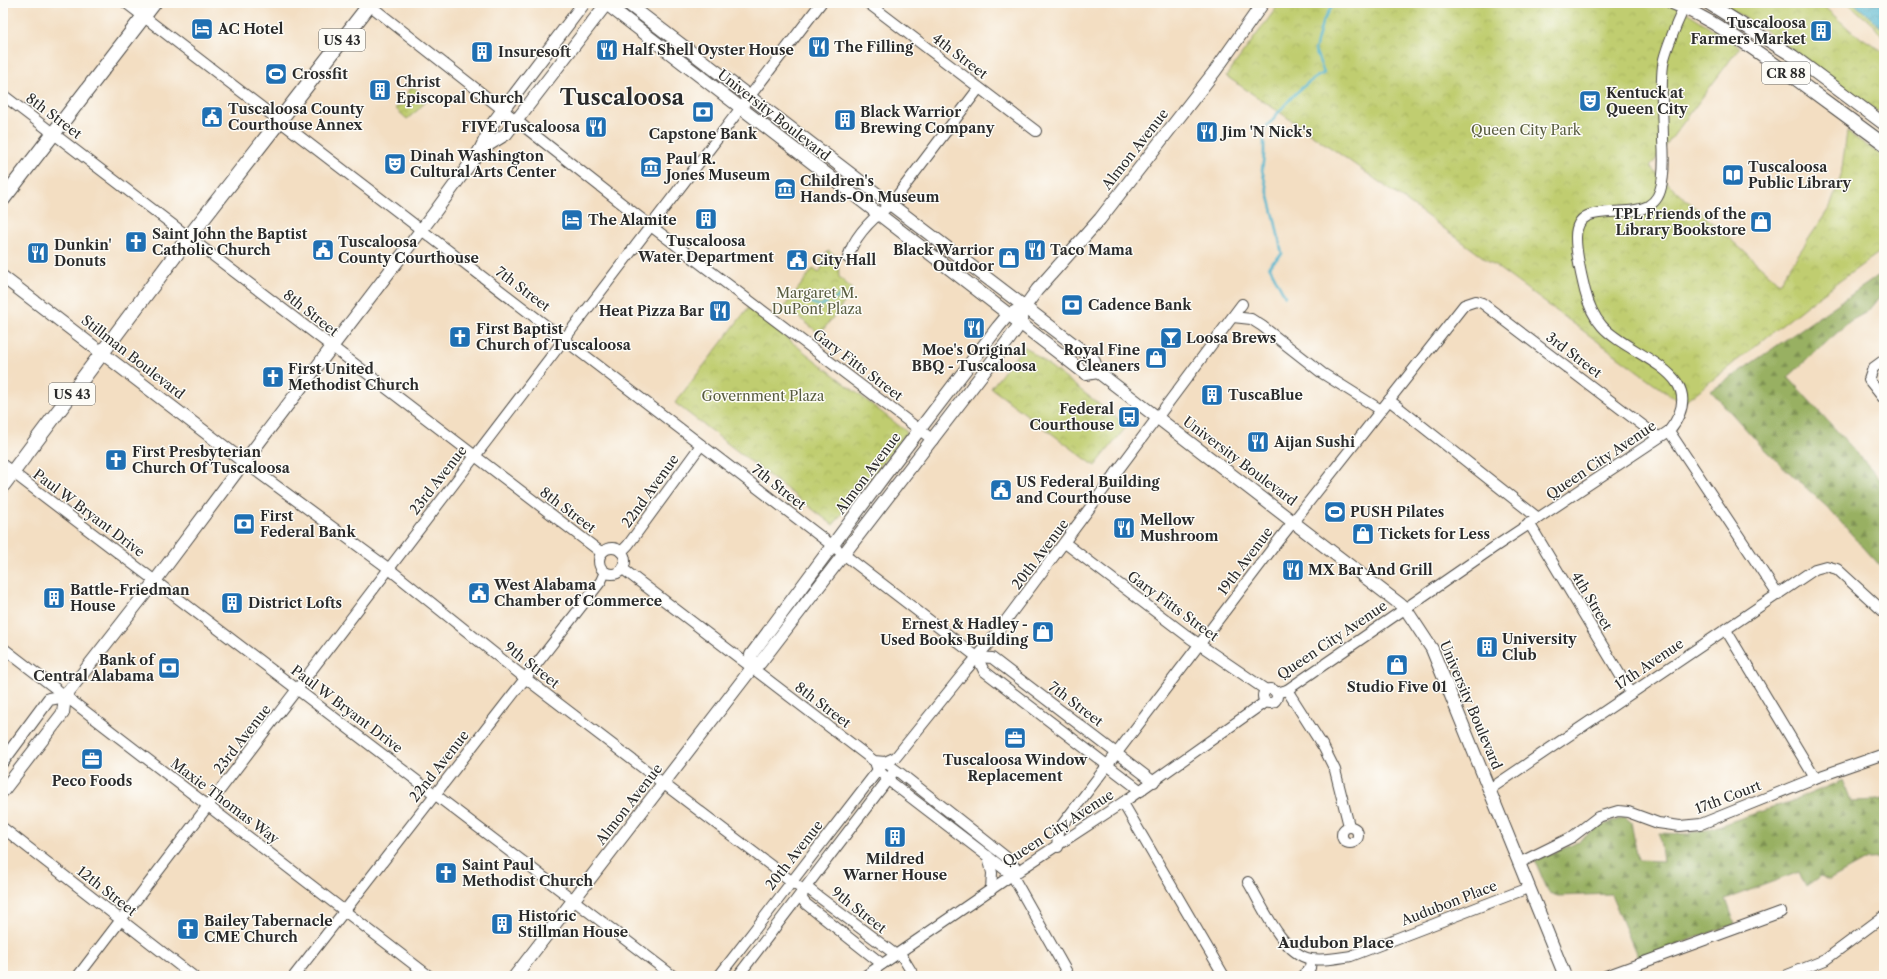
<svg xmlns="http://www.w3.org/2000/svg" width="1887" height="979" font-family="'Libre Caslon Text',serif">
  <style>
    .forest { fill: url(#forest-firs); stroke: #626e46 }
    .wetland { fill: url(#wetland-marsh); stroke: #767c4d }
    .park { fill: url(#park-crowns); stroke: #767c4d }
    .water { fill: url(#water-waves); stroke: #3d707c }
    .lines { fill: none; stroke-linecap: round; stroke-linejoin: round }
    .stream { stroke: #4fb4cd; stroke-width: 2.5 }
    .minor-casing { stroke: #494642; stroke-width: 12 }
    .major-casing { stroke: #494642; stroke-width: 14 }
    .highway-casing { stroke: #494642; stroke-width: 16 }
    .minor { stroke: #fff; stroke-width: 10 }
    .major { stroke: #fff; stroke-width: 12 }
    .highway { stroke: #fff; stroke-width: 14 }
    .labels { text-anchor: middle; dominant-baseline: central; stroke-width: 3; stroke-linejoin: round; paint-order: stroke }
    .shield { fill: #fdfcf7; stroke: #6a6a68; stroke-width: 1 }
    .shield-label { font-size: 13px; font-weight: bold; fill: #2b2b2b }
    .poi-label { font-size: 14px; font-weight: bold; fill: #2b2b2b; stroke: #fdfcf7; text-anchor: start }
    .street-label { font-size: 14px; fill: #2b2b2b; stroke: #fdfcf7 }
    .park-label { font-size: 14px; fill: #585c3f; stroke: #fdfcf7 }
    .neighbourhood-label { font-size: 15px; font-weight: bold; fill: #2b2b2b; stroke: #fdfcf7 }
    .town-label { font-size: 22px; font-weight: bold; fill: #2b2b2b; stroke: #fdfcf7 }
  </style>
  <defs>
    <pattern id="forest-firs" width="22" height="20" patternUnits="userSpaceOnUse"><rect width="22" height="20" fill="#98b062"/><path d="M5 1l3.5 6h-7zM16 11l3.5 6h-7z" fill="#7c8f51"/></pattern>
    <pattern id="wetland-marsh" width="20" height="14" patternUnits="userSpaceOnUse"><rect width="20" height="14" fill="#c0cd6f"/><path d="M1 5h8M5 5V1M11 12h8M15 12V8" fill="none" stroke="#a5b060"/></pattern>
    <pattern id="park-crowns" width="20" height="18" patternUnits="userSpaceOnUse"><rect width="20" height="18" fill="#c0cd6f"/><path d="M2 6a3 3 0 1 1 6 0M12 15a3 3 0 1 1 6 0" fill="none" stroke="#a5b060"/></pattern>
    <pattern id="water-waves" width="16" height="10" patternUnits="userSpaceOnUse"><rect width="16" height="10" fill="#4fb4cd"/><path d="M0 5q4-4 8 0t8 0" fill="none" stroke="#4293a7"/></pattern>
  </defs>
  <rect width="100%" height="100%" fill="#fdfcf7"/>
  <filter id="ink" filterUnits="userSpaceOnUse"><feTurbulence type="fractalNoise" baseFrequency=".025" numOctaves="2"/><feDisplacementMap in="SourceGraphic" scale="8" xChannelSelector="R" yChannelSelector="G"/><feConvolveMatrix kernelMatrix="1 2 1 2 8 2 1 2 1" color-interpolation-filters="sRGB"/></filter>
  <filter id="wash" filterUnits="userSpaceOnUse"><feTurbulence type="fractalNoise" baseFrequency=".012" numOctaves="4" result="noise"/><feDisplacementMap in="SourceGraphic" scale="16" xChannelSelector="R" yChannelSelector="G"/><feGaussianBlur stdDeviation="0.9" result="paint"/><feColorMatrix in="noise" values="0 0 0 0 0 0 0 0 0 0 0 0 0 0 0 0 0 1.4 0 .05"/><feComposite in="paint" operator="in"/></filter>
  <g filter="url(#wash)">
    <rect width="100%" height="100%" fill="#f3dec2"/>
    <g class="forest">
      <polygon points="1884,272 1884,291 1867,312 1850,321 1788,377 1884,483 1884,570 1827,507 1765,450 1711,391"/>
      <polygon points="1843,780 1851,801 1881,800 1884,798 1884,858 1867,859 1829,880 1820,877 1806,887 1799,872 1726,899 1735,924 1638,958 1611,894 1558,896 1549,893 1535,861 1574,844 1601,826 1625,817 1631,822 1638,860 1663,861 1659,833 1689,834 1709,829 1795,800"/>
    </g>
    <polygon class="wetland" points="1848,3 1884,3 1884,39 1874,26"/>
    <g class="park">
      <path d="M1280 3H1668L1679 7 1740 47 1650 167 1779 283 1830 207 1841 175 1847 132 1884 157V249L1815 299 1682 404C1532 293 1382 180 1226 76Z"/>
      <polygon points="1720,3 1820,3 1850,30 1884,52 1884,116 1768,32"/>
      <polygon points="412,86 427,99 419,109 407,119 395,108 401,105"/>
      <polygon points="828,251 838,257 839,277 851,288 850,295 820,334 785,306 813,269 819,273 824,264 820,261"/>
      <polygon points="748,308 907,432 833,525 675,403"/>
      <polygon points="1024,346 1127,426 1095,466 991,388"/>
    </g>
    <polygon class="water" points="1854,3 1884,3 1884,30"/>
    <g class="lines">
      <g class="stream">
        <polyline points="807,295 812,303 820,306 827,303"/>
        <path d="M1285 296 1269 266 1282 254 1274 216 1262 170 1264 155V130C1282 108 1299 85 1324 73L1315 50 1322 23 1334 3"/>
        <polyline points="832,301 837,298 839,295"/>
      </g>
    </g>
  </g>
  <g filter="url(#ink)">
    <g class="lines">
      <g class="minor-casing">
        <g id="minor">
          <polyline points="126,3 911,606 977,657 984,671 1141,791"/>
          <polyline points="367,3 639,217 933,440"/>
          <polyline points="868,3 1036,131"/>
          <polyline points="3,95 602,553"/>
          <path d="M848 258C853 237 874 217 891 204L979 88"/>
          <polyline points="1233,317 1251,319 1262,326 1322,373 1381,410"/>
          <polyline points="1884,360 1873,368 1869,380 1884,399"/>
          <polyline points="1389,400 1538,518"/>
          <polyline points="1669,431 1778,595"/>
          <polyline points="244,462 388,568 525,678 803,890 810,890 815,894 896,955"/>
          <polyline points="3,465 673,976"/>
          <polyline points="1529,523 1631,693"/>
          <polyline points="1065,543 1190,638 1266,690"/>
          <circle cx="612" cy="561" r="13"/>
          <polyline points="621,552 628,545 701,445"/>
          <polyline points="623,569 874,761 885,762 900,773 1006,857 1019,872"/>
          <polyline points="1726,630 1815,778"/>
          <polyline points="3,648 429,976"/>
          <polyline points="977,657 992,658 1154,782"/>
          <circle cx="1270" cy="696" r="7"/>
          <polyline points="1287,690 1324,748 1335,770 1349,826"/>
          <path d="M1276 693 1287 690 1493 548 1669 431C1715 373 1630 358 1602 326 1594 317 1588 303 1585 291 1581 274 1576 255 1576 238 1575 190 1647 232 1660 191 1665 176 1664 156 1663 140 1663 115 1660 89 1663 65 1664 53 1680 14 1687 3"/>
          <polyline points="876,765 878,770 892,783 1012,875 1069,976"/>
          <polyline points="1490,789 1815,569 1826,566 1837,569 1884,612"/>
          <polyline points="1123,803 1224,976"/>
          <circle cx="1350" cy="835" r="8"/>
          <polyline points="3,828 193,976"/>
          <polyline points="1058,847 1057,835 1062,825 1278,541 1464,305 1476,301 1482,303 1658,437"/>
          <polyline points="988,856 992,873 991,890"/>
          <polyline points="1519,863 1572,837 1598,817 1618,811 1628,812 1658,823 1680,826 1701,824 1815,778 1884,754"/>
          <path d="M1248 882C1262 905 1282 954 1311 959 1325 961 1338 958 1351 956L1528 888"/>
          <polyline points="803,890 802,899 806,904 882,964"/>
          <polyline points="900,953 914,976"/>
          <polyline points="78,976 821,3"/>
          <polyline points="294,976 601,581 605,572"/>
          <polyline points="719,976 878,770 885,762 896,757 966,670 989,643 1242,304"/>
          <polyline points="738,976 892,774"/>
          <polyline points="865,976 1012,875 1128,799 1265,702"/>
          <polyline points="1302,976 1310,968 1311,959"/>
          <polyline points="1606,976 1781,912"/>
          <polyline points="1785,976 1825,960 1884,916"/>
        </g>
      </g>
      <g class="major-casing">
        <g id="major">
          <polyline points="605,3 1086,374 1098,372"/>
          <polyline points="627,3 1093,359 1098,372 1405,608 1432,649 1565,976"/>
          <path d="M1672 3C1711 18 1752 48 1786 72 1819 96 1851 120 1884 144"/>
          <polyline points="1708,3 1793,56 1884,124"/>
          <polyline points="480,150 506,134 607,3"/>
          <polyline points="3,277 244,462"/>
          <polyline points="752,668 751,655 884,476 998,327 1008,315 1016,311"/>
          <polyline points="3,761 49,699 65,696"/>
          <polyline points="3,791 63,713 65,696 155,581 244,462 432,216 480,150 493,123 584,3"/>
          <polyline points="515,976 752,668 760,663 1010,338 1020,324 1024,308 1037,290 1100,219 1215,71 1263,3"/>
        </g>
      </g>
      <g class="highway-casing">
        <g id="highway">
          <polyline points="3,199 154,3"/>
          <polyline points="3,485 189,237 371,3"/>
        </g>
      </g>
      <use href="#minor" class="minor"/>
      <use href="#major" class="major"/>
      <use href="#highway" class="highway"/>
    </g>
  </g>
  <defs>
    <g id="hotel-square" transform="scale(1.15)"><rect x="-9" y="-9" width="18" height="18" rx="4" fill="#1f6fb2" stroke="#fdfcf7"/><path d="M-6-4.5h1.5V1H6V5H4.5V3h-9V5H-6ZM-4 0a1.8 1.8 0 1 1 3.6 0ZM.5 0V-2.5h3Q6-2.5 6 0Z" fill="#fff"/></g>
    <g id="building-square" transform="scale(1.15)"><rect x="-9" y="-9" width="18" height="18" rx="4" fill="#1f6fb2" stroke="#fdfcf7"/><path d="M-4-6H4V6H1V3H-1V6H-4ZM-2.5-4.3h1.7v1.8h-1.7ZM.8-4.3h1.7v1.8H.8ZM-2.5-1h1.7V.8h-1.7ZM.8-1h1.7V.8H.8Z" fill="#fff"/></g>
    <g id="restaurant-square" transform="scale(1.15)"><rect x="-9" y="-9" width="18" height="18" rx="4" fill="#1f6fb2" stroke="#fdfcf7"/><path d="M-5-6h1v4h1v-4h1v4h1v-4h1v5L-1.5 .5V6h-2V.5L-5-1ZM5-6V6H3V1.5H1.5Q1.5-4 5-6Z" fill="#fff"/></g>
    <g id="stadium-square" transform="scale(1.15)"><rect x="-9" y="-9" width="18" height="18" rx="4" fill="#1f6fb2" stroke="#fdfcf7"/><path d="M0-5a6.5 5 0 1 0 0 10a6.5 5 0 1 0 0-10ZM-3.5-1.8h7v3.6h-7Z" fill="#fff"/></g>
    <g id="theatre-square" transform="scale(1.15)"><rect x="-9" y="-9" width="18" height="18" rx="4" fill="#1f6fb2" stroke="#fdfcf7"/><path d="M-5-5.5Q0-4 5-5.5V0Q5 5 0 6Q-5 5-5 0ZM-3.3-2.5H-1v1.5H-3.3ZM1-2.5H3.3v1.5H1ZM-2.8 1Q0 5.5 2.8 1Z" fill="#fff"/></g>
    <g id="bank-square" transform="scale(1.15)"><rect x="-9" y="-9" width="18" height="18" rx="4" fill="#1f6fb2" stroke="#fdfcf7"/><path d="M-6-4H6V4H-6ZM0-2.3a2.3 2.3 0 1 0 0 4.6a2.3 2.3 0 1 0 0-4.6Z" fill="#fff"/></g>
    <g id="civic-square" transform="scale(1.15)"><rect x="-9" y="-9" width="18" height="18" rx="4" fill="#1f6fb2" stroke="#fdfcf7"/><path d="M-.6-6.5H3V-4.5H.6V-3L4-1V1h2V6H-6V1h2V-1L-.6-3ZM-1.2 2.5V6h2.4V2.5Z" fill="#fff"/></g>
    <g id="museum-square" transform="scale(1.15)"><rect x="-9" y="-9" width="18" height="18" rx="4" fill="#1f6fb2" stroke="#fdfcf7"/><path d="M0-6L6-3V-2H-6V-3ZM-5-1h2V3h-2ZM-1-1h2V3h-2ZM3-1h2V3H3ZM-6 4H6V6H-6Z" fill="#fff"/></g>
    <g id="library-square" transform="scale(1.15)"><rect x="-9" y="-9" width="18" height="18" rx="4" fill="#1f6fb2" stroke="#fdfcf7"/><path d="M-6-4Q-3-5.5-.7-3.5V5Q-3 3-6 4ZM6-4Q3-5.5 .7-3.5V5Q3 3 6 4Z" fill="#fff"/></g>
    <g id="shop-square" transform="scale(1.15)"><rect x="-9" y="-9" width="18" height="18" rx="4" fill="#1f6fb2" stroke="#fdfcf7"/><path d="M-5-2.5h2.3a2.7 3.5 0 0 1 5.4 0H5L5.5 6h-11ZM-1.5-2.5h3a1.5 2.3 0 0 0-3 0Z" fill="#fff"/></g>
    <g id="church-square" transform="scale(1.15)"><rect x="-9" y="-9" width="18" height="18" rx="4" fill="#1f6fb2" stroke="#fdfcf7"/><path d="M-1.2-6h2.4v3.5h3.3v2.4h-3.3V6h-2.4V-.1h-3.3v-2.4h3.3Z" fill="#fff"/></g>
    <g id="bar-square" transform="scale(1.15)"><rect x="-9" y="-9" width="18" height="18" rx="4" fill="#1f6fb2" stroke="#fdfcf7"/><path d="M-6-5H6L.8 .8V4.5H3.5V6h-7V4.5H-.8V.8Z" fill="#fff"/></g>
    <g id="bus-square" transform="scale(1.15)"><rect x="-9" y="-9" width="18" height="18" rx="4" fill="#1f6fb2" stroke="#fdfcf7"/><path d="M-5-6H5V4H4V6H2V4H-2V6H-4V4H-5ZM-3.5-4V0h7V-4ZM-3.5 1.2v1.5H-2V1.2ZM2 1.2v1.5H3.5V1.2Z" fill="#fff"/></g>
    <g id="office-square" transform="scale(1.15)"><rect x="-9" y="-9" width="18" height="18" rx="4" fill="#1f6fb2" stroke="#fdfcf7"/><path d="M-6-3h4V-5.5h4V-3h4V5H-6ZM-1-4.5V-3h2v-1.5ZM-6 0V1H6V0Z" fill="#fff"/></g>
  </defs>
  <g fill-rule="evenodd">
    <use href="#hotel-square" x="202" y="29"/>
    <use href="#building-square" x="1821" y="31"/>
    <use href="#restaurant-square" x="819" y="47"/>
    <use href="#restaurant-square" x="607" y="50"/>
    <use href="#building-square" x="482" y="52"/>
    <use href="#stadium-square" x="276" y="74"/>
    <use href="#building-square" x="380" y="90"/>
    <use href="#theatre-square" x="1590" y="101"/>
    <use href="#bank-square" x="703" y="112"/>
    <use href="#civic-square" x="212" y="117"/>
    <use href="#building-square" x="845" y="120"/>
    <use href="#restaurant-square" x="596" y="127"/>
    <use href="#restaurant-square" x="1207" y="132"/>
    <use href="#theatre-square" x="395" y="164"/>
    <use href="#museum-square" x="651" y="167"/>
    <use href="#library-square" x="1733" y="175"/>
    <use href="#museum-square" x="785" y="189"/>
    <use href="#building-square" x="706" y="219"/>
    <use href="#hotel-square" x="572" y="220"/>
    <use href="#shop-square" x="1761" y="222"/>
    <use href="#church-square" x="136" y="242"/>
    <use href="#civic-square" x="323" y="250"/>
    <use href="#restaurant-square" x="1035" y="250"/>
    <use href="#restaurant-square" x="38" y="253"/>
    <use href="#shop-square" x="1009" y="258"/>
    <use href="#civic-square" x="797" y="260"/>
    <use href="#bank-square" x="1072" y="305"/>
    <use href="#restaurant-square" x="720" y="311"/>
    <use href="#restaurant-square" x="974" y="328"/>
    <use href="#church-square" x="460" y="337"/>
    <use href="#bar-square" x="1171" y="338"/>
    <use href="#shop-square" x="1156" y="358"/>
    <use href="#church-square" x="273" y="377"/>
    <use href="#building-square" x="1212" y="395"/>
    <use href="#bus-square" x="1129" y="417"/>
    <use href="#restaurant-square" x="1258" y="442"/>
    <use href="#church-square" x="116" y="460"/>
    <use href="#civic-square" x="1001" y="490"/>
    <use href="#stadium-square" x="1335" y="512"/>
    <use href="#bank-square" x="244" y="524"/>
    <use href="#restaurant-square" x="1124" y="528"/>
    <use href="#shop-square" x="1363" y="534"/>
    <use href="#restaurant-square" x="1293" y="570"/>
    <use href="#civic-square" x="479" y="593"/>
    <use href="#building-square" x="54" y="598"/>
    <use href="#building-square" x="232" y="603"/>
    <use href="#shop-square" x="1043" y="632"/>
    <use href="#building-square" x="1487" y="647"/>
    <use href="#shop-square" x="1397" y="665"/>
    <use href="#bank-square" x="169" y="668"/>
    <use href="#office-square" x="1015" y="738"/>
    <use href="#office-square" x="92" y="759"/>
    <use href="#building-square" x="895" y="837"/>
    <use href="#church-square" x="446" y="873"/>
    <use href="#building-square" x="502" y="924"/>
    <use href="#church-square" x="188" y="929"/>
  </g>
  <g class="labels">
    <g class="shield">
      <rect x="319" y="29" width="46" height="22" rx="3"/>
      <rect x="1762" y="62" width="48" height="22" rx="3"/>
      <rect x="49" y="383" width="46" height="22" rx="3"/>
    </g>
    <g class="shield-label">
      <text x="342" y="40">US 43</text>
      <text x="1786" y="73">CR 88</text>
      <text x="72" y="394">US 43</text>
    </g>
    <g class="poi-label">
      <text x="1806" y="23" text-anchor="end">Tuscaloosa<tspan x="1806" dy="16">Farmers Market</tspan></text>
      <text x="218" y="29">AC Hotel</text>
      <text x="834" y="47">The Filling</text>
      <text x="622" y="50">Half Shell Oyster House</text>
      <text x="498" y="52">Insuresoft</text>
      <text x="292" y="74">Crossfit</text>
      <text x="396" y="82">Christ<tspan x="396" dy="16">Episcopal Church</tspan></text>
      <text x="1606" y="93">Kentuck at<tspan x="1606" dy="16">Queen City</tspan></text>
      <text x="228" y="109">Tuscaloosa County<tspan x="228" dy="16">Courthouse Annex</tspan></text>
      <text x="860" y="112">Black Warrior<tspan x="860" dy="16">Brewing Company</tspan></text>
      <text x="580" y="127" text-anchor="end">FIVE Tuscaloosa</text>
      <text x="1222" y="132">Jim 'N Nick's</text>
      <text x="703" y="134" text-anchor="middle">Capstone Bank</text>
      <text x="410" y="156">Dinah Washington<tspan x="410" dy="16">Cultural Arts Center</tspan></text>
      <text x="666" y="159">Paul R.<tspan x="666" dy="16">Jones Museum</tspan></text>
      <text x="1748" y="167">Tuscaloosa<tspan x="1748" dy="16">Public Library</tspan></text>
      <text x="800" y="181">Children's<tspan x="800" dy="16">Hands-On Museum</tspan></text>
      <text x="1746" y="214" text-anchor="end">TPL Friends of the<tspan x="1746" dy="16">Library Bookstore</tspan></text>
      <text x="588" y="220">The Alamite</text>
      <text x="152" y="234">Saint John the Baptist<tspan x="152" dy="16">Catholic Church</tspan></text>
      <text x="706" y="241" text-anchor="middle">Tuscaloosa<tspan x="706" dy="16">Water Department</tspan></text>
      <text x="338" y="242">Tuscaloosa<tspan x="338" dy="16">County Courthouse</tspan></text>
      <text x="54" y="245">Dunkin'<tspan x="54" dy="16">Donuts</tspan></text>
      <text x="994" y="250" text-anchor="end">Black Warrior<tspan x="994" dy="16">Outdoor</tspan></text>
      <text x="1050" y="250">Taco Mama</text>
      <text x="812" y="260">City Hall</text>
      <text x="1088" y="305">Cadence Bank</text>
      <text x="704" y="311" text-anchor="end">Heat Pizza Bar</text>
      <text x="476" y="329">First Baptist<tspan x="476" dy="16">Church of Tuscaloosa</tspan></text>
      <text x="1186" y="338">Loosa Brews</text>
      <text x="974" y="350" text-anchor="middle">Moe's Original<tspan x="974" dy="16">BBQ - Tuscaloosa</tspan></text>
      <text x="1140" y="350" text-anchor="end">Royal Fine<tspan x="1140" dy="16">Cleaners</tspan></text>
      <text x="288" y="369">First United<tspan x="288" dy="16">Methodist Church</tspan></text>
      <text x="1228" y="395">TuscaBlue</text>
      <text x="1114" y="409" text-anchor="end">Federal<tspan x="1114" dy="16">Courthouse</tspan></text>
      <text x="1274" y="442">Aijan Sushi</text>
      <text x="132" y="452">First Presbyterian<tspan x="132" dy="16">Church Of Tuscaloosa</tspan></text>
      <text x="1016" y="482">US Federal Building<tspan x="1016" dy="16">and Courthouse</tspan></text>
      <text x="1350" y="512">PUSH Pilates</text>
      <text x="260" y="516">First<tspan x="260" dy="16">Federal Bank</tspan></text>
      <text x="1140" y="520">Mellow<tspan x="1140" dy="16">Mushroom</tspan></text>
      <text x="1378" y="534">Tickets for Less</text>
      <text x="1308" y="570">MX Bar And Grill</text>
      <text x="494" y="585">West Alabama<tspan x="494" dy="16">Chamber of Commerce</tspan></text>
      <text x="70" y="590">Battle-Friedman<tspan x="70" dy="16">House</tspan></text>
      <text x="248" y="603">District Lofts</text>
      <text x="1028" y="624" text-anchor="end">Ernest &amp; Hadley -<tspan x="1028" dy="16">Used Books Building</tspan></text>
      <text x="1502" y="639">University<tspan x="1502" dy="16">Club</tspan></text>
      <text x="154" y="660" text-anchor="end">Bank of<tspan x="154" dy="16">Central Alabama</tspan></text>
      <text x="1397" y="687" text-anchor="middle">Studio Five 01</text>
      <text x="1015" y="760" text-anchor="middle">Tuscaloosa Window<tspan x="1015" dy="16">Replacement</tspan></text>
      <text x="92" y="781" text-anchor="middle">Peco Foods</text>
      <text x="895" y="859" text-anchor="middle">Mildred<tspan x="895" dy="16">Warner House</tspan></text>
      <text x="462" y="865">Saint Paul<tspan x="462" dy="16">Methodist Church</tspan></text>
      <text x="518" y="916">Historic<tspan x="518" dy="16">Stillman House</tspan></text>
      <text x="204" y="921">Bailey Tabernacle<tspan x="204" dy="16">CME Church</tspan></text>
    </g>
    <g class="street-label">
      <text transform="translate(960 56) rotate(37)">4th Street</text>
      <text transform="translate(774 115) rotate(38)">University Boulevard</text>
      <text transform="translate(54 116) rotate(37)">8th Street</text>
      <text transform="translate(1135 149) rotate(-52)">Almon Avenue</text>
      <text transform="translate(523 289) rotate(37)">7th Street</text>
      <text transform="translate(311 313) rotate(38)">8th Street</text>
      <text transform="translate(1574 355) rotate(37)">3rd Street</text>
      <text transform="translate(133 357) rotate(38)">Stillman Boulevard</text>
      <text transform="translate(858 365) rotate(37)">Gary Fitts Street</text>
      <text transform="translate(1601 460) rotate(-34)">Queen City Avenue</text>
      <text transform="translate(1240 461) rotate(37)">University Boulevard</text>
      <text transform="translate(868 473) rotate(-53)">Almon Avenue</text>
      <text transform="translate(438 480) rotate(-52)">23rd Avenue</text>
      <text transform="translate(779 487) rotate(38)">7th Street</text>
      <text transform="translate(650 491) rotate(-54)">22nd Avenue</text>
      <text transform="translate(568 510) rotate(37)">8th Street</text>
      <text transform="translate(89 513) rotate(37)">Paul W Bryant Drive</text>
      <text transform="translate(1040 554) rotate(-53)">20th Avenue</text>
      <text transform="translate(1245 561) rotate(-53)">19th Avenue</text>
      <text transform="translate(1592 601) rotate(59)">4th Street</text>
      <text transform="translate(1173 606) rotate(36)">Gary Fitts Street</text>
      <text transform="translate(1332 640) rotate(-34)">Queen City Avenue</text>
      <text transform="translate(1649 664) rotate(-34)">17th Avenue</text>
      <text transform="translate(532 665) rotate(38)">9th Street</text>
      <text transform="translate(1076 704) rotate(37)">7th Street</text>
      <text transform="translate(823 705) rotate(37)">8th Street</text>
      <text transform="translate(1471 705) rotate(67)">University Boulevard</text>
      <text transform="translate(347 709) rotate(37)">Paul W Bryant Drive</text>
      <text transform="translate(242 739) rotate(-52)">23rd Avenue</text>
      <text transform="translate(439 766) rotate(-52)">22nd Avenue</text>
      <text transform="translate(1728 797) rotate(-21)">17th Court</text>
      <text transform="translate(225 801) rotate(37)">Maxie Thomas Way</text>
      <text transform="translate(629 804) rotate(-52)">Almon Avenue</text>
      <text transform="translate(1058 828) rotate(-33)">Queen City Avenue</text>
      <text transform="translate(794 855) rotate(-52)">20th Avenue</text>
      <text transform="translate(107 891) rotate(38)">12th Street</text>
      <text transform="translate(1449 903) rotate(-21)">Audubon Place</text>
      <text transform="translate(859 910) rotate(38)">9th Street</text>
    </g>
    <g class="park-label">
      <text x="1526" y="130">Queen City Park</text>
      <text x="817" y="293">Margaret M.<tspan x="817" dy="16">DuPont Plaza</tspan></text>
      <text x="763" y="396">Government Plaza</text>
    </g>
    <g class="neighbourhood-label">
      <text x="1336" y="942">Audubon Place</text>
    </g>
    <g class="town-label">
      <text x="622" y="97">Tuscaloosa</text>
    </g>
  </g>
  <rect width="1887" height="979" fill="none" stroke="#fdfcf7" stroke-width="16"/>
</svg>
